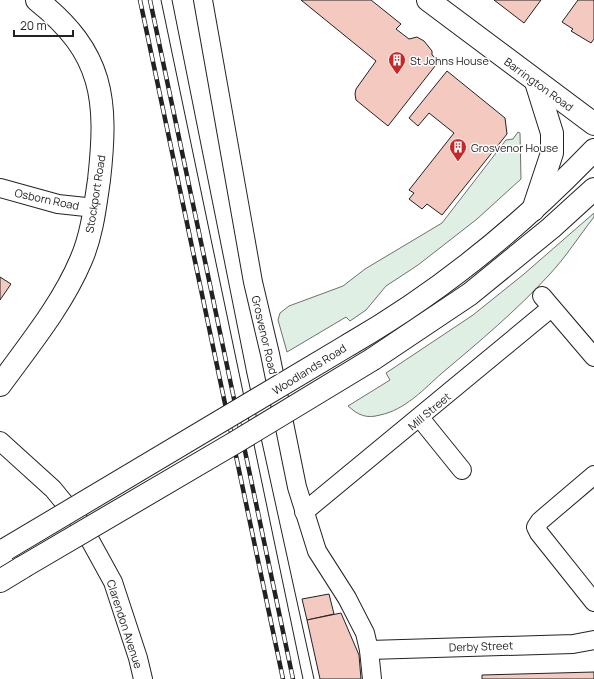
<svg xmlns="http://www.w3.org/2000/svg" width="594" height="679" font-family="Manrope,sans-serif">
  <style>
    .green { fill: #e0efe3; stroke: #6f6f6f }
    .building { fill: #f3c9c0; stroke: #222 }
    .lines { fill: none; stroke-linecap: round; stroke-linejoin: round }
    .street-casing { stroke: #222; stroke-width: 20 }
    .secondary-casing { stroke: #222; stroke-width: 24 }
    .primary-casing { stroke: #222; stroke-width: 24 }
    .highway-casing { stroke: #222; stroke-width: 24 }
    .street { stroke: #fff; stroke-width: 18 }
    .secondary { stroke: #fff; stroke-width: 22 }
    .primary { stroke: #fff; stroke-width: 22 }
    .highway { stroke: #fff; stroke-width: 22 }
    .tram { stroke: #222; stroke-width: 1 }
    .rail-casing { stroke: #222; stroke-width: 4.5 }
    .rail { stroke: #fff; stroke-width: 3; stroke-dasharray: 9; stroke-linecap: butt }
    .highway-bridge-casing { stroke: #222; stroke-width: 24; stroke-linecap: butt }
    .highway-bridge { stroke: #fff; stroke-width: 22 }
    .labels { text-anchor: middle; dominant-baseline: central; stroke-width: 3; stroke-linejoin: round; paint-order: stroke }
    .poi-label { font-size: 11px; fill: #222; stroke: #fff; text-anchor: start }
    .street-label { font-size: 11px; fill: #222; stroke: #fff }
  </style>
  <rect width="100%" height="100%" fill="#fff"/>
  <g class="green">
    <polygon points="518,132 520,133 521,179 477,219 418,265 386,286 366,310 350,321 346,317 287,352 278,320 280,313 289,306 343,286 365,269 442,223 506,140 513,139"/>
    <path d="M594 213V217C579 236 566 257 549 275 517 310 479 342 442 373 424 389 405 410 380 415 366 419 358 415 348 406L390 380 386 373 473 315 524 274Z"/>
  </g>
  <g class="building">
    <polygon points="301,0 371,0 401,24 396,29 409,39 417,37 424,41 432,51 432,55 439,61 388,126 356,100 355,94 356,89 376,61"/>
    <polygon points="494,0 541,0 524,23"/>
    <polygon points="578,0 594,0 594,39 591,43 571,31 573,29 562,22"/>
    <polygon points="447,71 505,118 507,134 442,215 427,204 422,209 409,199 414,193 409,190 454,133 429,113 418,126 409,118"/>
    <polygon points="0,277 11,284 0,300"/>
    <polygon points="329,594 334,614 307,620 302,599"/>
    <polygon points="341,613 359,655 361,679 320,679 307,620"/>
    <polygon points="594,672 594,679 482,679 482,675"/>
  </g>
  <g class="lines">
    <g class="street-casing">
      <g id="street">
        <polyline points="203,0 253,282 270,354 297,487 317,551 347,598 365,633 369,650 372,679"/>
        <polyline points="0,188 58,204 95,208"/>
        <polyline points="542,296 594,357"/>
        <polyline points="420,418 462,470"/>
        <polyline points="0,441 53,489 80,522 113,582 138,658 143,679"/>
        <polyline points="594,475 540,521 536,527 539,533 594,602"/>
        <polyline points="304,512 551,308"/>
        <polyline points="369,650 573,644 594,640"/>
      </g>
    </g>
    <g class="secondary-casing">
      <g id="secondary">
        <polyline points="428,0 594,124"/>
        <polyline points="533,210 552,153 552,133 536,82"/>
      </g>
    </g>
    <g class="primary-casing">
      <path id="primary" d="M0 385C29 345 62 305 81 260 92 235 95 207 99 180 108 100 104 53 37 0"/>
    </g>
    <g class="highway-casing">
      <g id="highway">
        <path d="M350 344C440 292 522 225 594 150"/>
        <polyline points="373,359 470,294 551,228 594,189"/>
        <polyline points="0,581 23,567"/>
      </g>
    </g>
    <use href="#street" class="street"/>
    <use href="#secondary" class="secondary"/>
    <use href="#primary" class="primary"/>
    <use href="#highway" class="highway"/>
    <g class="tram">
      <polyline points="161,0 303,679"/>
      <polyline points="172,0 247,374 314,679"/>
    </g>
    <g class="rail-casing">
      <g id="rail">
        <polyline points="140,0 283,679"/>
        <polyline points="150,0 293,679"/>
      </g>
    </g>
    <use href="#rail" class="rail"/>
    <g class="highway-bridge-casing">
      <g id="highway-bridge">
        <polyline points="6,549 350,344"/>
        <polyline points="23,567 236,442 373,359"/>
      </g>
    </g>
    <use href="#highway-bridge" class="highway-bridge"/>
  </g>
  <defs>
    <g id="building-pin" transform="scale(0.9)"><path d="M0 17L-7.5 6A9.5 9.5 0 1 1 7.5 6Z" fill="#c62828" stroke="#fff"/><path d="M-4-6H4V6H1V3H-1V6H-4ZM-2.5-4.3h1.7v1.8h-1.7ZM.8-4.3h1.7v1.8H.8ZM-2.5-1h1.7V.8h-1.7ZM.8-1h1.7V.8H.8Z" fill="#fff"/></g>
  </defs>
  <g fill-rule="evenodd">
    <use href="#building-pin" x="397" y="60"/>
    <use href="#building-pin" x="458" y="147"/>
  </g>
  <g class="labels">
    <g class="poi-label">
      <text x="410" y="60">St Johns House</text>
      <text x="471" y="147">Grosvenor House</text>
    </g>
    <g class="street-label">
      <text transform="translate(539 84) rotate(36)">Barrington Road</text>
      <text transform="translate(95 194) rotate(-81)">Stockport Road</text>
      <text transform="translate(47 199) rotate(12)">Osborn Road</text>
      <text transform="translate(265 335) rotate(77)">Grosvenor Road</text>
      <text transform="translate(309 369) rotate(-32)">Woodlands Road</text>
      <text transform="translate(429 411) rotate(-40)">Mill Street</text>
      <text transform="translate(125 624) rotate(72)">Clarendon Avenue</text>
      <text transform="translate(481 646) rotate(-2)">Derby Street</text>
    </g>
  </g>
  <path d="M14 30v6h59v-6" fill="none" stroke="#222222" stroke-width="2"/>
  <text x="20" y="30" font-size="12" fill="#222222" stroke="#ffffff" stroke-width="3" paint-order="stroke">20 m</text>
</svg>
